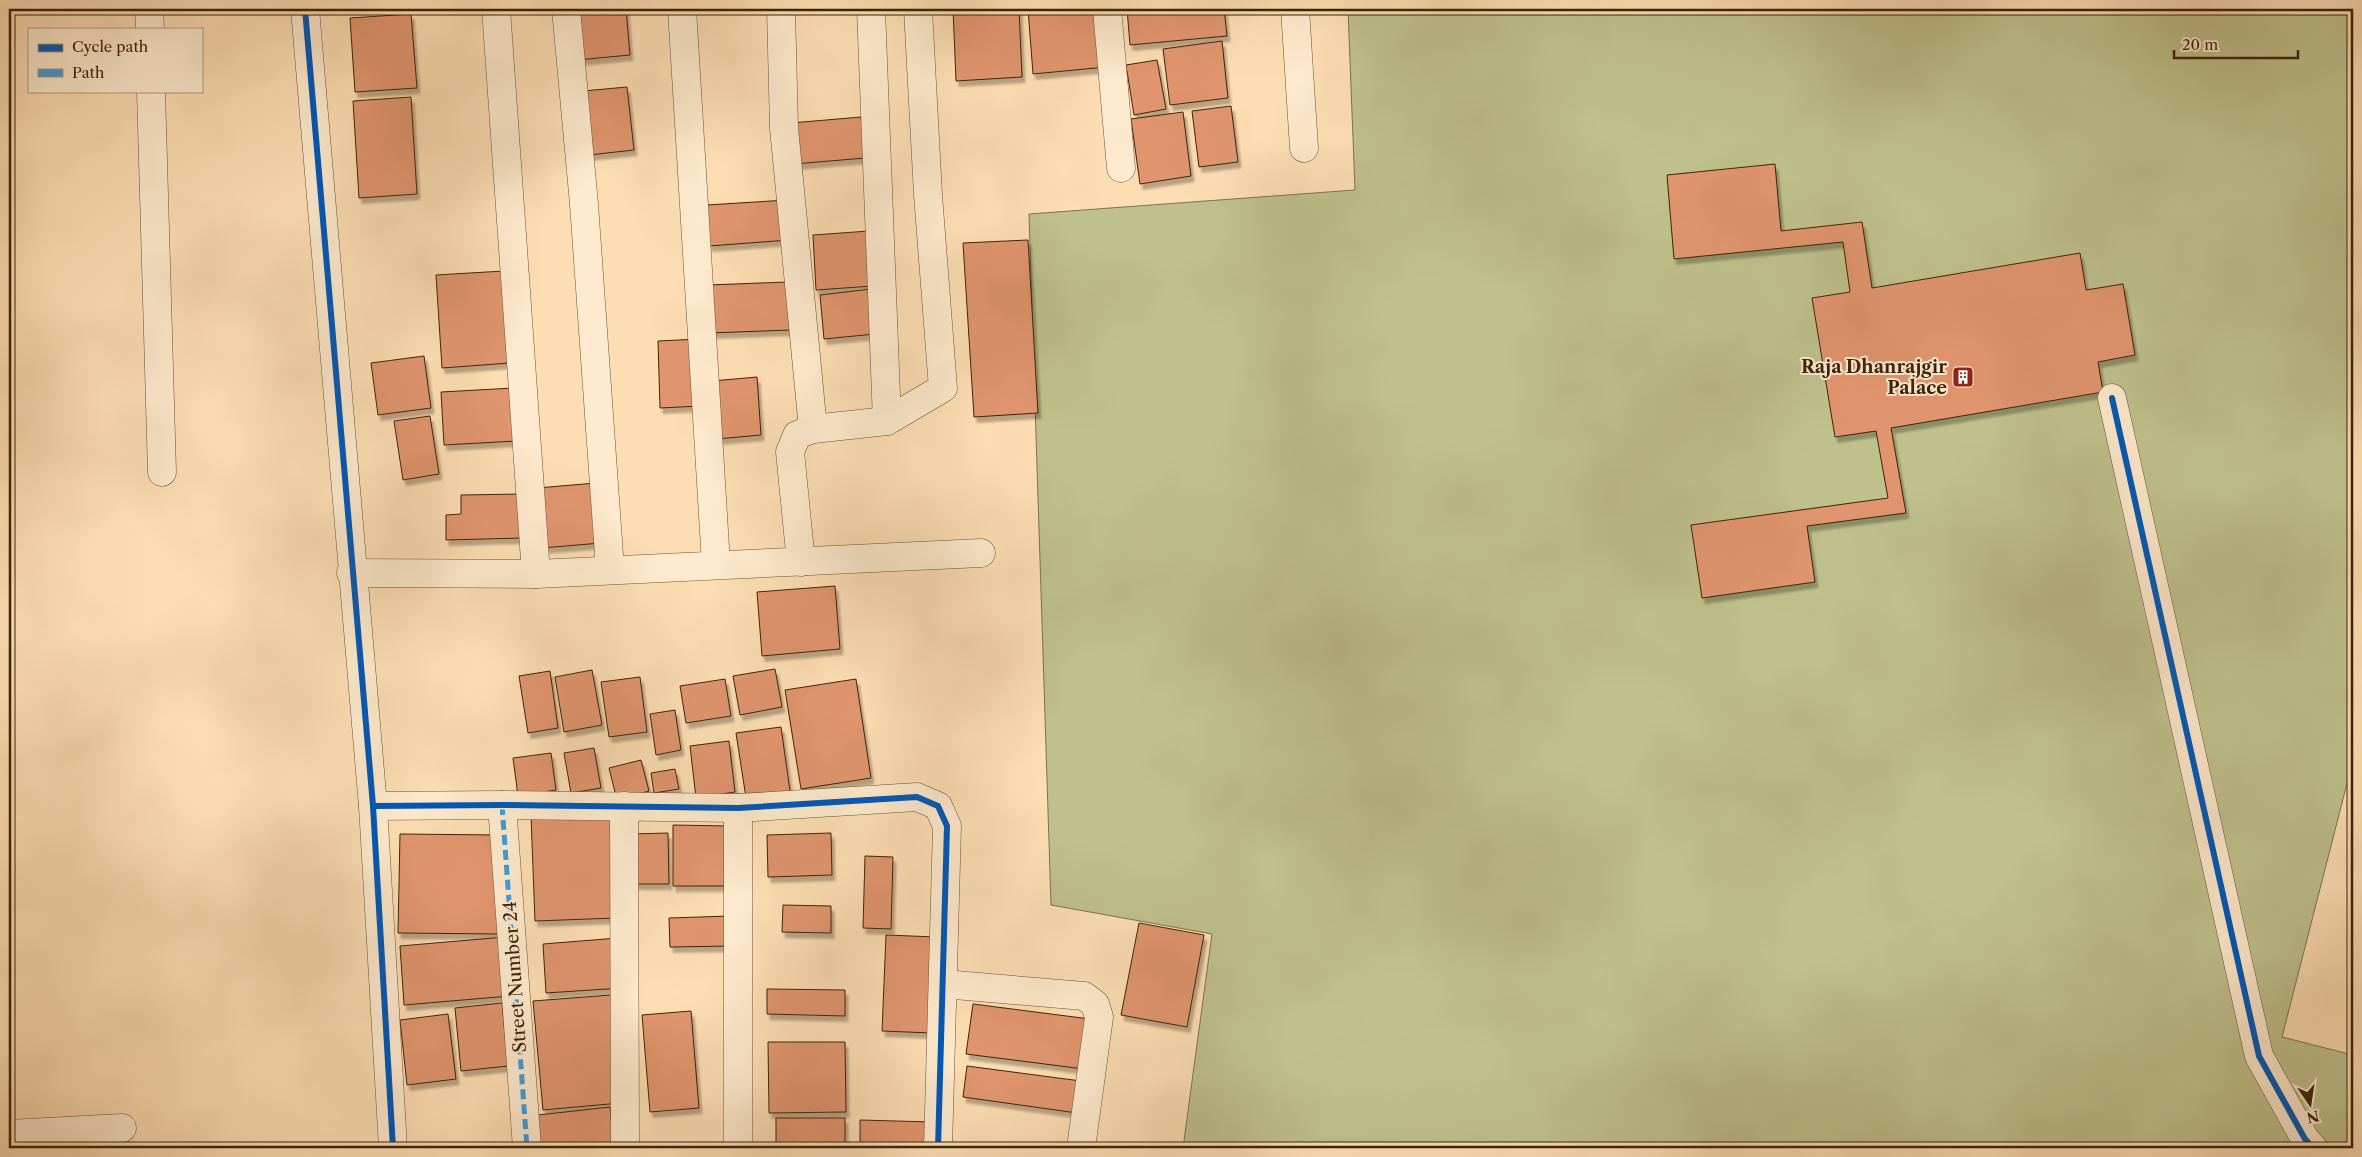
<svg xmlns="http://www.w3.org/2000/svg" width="2362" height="1157" font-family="'Libre Caslon Text',serif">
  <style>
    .green { fill: #bfc18c; stroke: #7e724b }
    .building { fill: #e1956e; stroke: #3d230a; filter: url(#shadow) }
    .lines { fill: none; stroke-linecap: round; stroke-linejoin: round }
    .minor-casing { stroke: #6d5234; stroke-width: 29 }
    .minor { stroke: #feeace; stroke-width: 28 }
    .quiet { stroke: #3f9cde; stroke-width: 5; stroke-dasharray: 10 5; stroke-linecap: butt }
    .cycleway-casing { stroke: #feeace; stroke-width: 9 }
    .cycleway { stroke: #0057b8; stroke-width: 6 }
    .labels { text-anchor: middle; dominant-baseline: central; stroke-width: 4; stroke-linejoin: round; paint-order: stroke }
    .poi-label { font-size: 18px; font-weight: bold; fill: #3d230a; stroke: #feeace; text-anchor: end }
    .street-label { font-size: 18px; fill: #3d230a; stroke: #feeace }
  </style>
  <defs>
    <filter id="shadow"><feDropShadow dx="3" dy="5.5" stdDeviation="1" flood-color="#0004"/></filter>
  </defs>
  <rect width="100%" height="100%" fill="#fddeb3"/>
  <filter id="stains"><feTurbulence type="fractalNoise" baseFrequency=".004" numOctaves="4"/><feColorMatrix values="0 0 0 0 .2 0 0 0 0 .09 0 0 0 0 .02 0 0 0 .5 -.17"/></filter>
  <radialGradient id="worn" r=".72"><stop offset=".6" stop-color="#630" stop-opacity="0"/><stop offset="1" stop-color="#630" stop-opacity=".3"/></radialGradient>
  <polygon class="green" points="1348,9 2353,9 2353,760 2282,1037 2353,1055 2353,1148 1183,1148 1212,934 1051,905 1029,214 1355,190"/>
  <g class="building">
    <polygon points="573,9 626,9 630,55 577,60"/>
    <polygon points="953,9 1019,9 1022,77 956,81"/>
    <polygon points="1028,9 1101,9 1106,67 1033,74"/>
    <polygon points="1127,9 1224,9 1227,36 1130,45"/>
    <polygon points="411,14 417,88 355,92 350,18"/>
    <polygon points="1222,41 1228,98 1170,105 1163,49"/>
    <polygon points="1157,60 1166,109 1134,115 1126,65"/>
    <polygon points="627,87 634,150 589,155 583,91"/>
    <polygon points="411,97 417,194 359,198 353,101"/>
    <polygon points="1231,106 1238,162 1199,167 1192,111"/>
    <polygon points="1183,112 1191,176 1140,184 1131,119"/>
    <polygon points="861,117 865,158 794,164 791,123"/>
    <polygon points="1775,164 1781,231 1862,222 1872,288 2080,253 2086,290 2123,284 2135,355 2098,362 2103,392 1891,428 1906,513 1807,526 1815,582 1702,598 1691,525 1888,498 1876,431 1835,437 1812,298 1850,292 1843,242 1674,259 1667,175"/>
    <polygon points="787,200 789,240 709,246 707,205"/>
    <polygon points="869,231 873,286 816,290 813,235"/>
    <polygon points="1028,240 1038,413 974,417 963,243"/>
    <polygon points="504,271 510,363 442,368 436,275"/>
    <polygon points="788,282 790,330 710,333 708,285"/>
    <polygon points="871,289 875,334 824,339 820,295"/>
    <polygon points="699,339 701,406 660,408 658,341"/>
    <polygon points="424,356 431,408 378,415 371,363"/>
    <polygon points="757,377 761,435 717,439 712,381"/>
    <polygon points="514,388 516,441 444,445 441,392"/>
    <polygon points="430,416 439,474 403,480 394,421"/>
    <polygon points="596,483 601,543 542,548 537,488"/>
    <polygon points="522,494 523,538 446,540 446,515 461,514 461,495"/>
    <polygon points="835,586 840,649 762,656 757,592"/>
    <polygon points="775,669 782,707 740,715 733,676"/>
    <polygon points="592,670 602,725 564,732 555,677"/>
    <polygon points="550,671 558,728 528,733 519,676"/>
    <polygon points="640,677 647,732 609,737 601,682"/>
    <polygon points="725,679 731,716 686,723 680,686"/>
    <polygon points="856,679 871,778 801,789 785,690"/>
    <polygon points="675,710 681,750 656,755 650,714"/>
    <polygon points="781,727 790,791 746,798 736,733"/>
    <polygon points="729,741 735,792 696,798 690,746"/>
    <polygon points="594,748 601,788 571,793 564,753"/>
    <polygon points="551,753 556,790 518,796 513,758"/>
    <polygon points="641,760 649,791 617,800 609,768"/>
    <polygon points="675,769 679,789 654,793 651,773"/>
    <polygon points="612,813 616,918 535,921 531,816"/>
    <polygon points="673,825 730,826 730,886 673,886"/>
    <polygon points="668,833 669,884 632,884 631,834"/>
    <polygon points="831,833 832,875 768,877 767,835"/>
    <polygon points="400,834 500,835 499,934 398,933"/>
    <polygon points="865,856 893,857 891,929 863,928"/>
    <polygon points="783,905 831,906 831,933 782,932"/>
    <polygon points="730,916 731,946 670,947 669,918"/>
    <polygon points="1139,923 1204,935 1187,1027 1121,1015"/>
    <polygon points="886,935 936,937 932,1033 882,1031"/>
    <polygon points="505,937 510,996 404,1005 400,946"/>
    <polygon points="618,938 622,988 546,993 543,944"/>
    <polygon points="767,989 845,990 845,1016 767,1014"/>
    <polygon points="611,995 620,1103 543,1110 533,1001"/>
    <polygon points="502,1003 508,1066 461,1071 455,1008"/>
    <polygon points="973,1004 1090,1019 1084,1069 966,1054"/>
    <polygon points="691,1011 699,1108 650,1112 642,1015"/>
    <polygon points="448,1014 456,1079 407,1085 400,1020"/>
    <polygon points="768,1042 845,1042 846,1112 769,1113"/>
    <polygon points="967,1066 1081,1081 1077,1113 963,1097"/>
    <polygon points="610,1107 614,1148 533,1148 529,1116"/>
    <rect x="776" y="1118" width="69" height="30"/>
    <polygon points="860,1120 932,1122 931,1148 860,1148"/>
  </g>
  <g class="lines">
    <g class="minor-casing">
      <g id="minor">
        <polyline points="149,9 150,29"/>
        <polyline points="305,9 373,806 393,1148"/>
        <polyline points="496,9 536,574"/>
        <polyline points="566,9 584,204 610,569"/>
        <polyline points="682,9 716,564"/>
        <polyline points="781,9 784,128 813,429"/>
        <polyline points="871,9 887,421"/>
        <polyline points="1107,9 1121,168"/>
        <polyline points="1295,9 1304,148"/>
        <polyline points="151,91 162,472"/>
        <polyline points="2112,398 2259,1056 2305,1139 2313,1148"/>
        <polyline points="801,562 790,452 797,435 813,429 887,421 943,388 928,195 918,9"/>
        <polyline points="351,573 536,574 981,553"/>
        <polyline points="502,805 527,1148"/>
        <polyline points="373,806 502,805 738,808 917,797 938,806 947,826 938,1148"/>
        <polyline points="624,806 625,1148"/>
        <polyline points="943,984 1084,996 1095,1004 1099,1017 1081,1148"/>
        <polyline points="9,1134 122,1128"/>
        <polyline points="738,1148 738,808"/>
      </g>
    </g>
    <use href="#minor" class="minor"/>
    <polyline class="quiet" points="502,805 527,1148"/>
    <g class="cycleway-casing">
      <g id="cycleway">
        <polyline points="305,9 373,806 393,1148"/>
        <polyline points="2112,398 2259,1056 2305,1139 2313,1148"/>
        <polyline points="373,806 502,805 738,808 917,797 938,806 947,826 938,1148"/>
      </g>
    </g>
    <use href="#cycleway" class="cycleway"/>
  </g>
  <defs>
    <g id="building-square" transform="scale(1.125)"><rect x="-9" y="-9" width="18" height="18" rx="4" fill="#8f2418" stroke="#feeace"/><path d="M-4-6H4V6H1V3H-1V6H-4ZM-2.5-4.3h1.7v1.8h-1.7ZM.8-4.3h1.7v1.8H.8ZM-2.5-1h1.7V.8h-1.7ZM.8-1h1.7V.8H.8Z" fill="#fff"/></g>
  </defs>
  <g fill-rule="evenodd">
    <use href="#building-square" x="1963" y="377"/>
  </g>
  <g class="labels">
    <g class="poi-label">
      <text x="1947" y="367">Raja Dhanrajgir<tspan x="1947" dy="21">Palace</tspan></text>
    </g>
    <g class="street-label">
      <text transform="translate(515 977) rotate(-94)">Street Number 24</text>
    </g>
  </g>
  <rect width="2362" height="1157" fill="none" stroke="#fddeb3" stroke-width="30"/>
  <rect x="10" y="10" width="2342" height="1137" fill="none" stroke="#3d230a" stroke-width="2.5"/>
  <rect x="15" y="15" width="2332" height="1127" fill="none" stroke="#3d230a"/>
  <rect x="28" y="28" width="175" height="65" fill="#feeace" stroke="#b19a80"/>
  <rect x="38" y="44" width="25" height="8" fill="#0057b8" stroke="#b19a80"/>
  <text x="72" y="52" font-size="15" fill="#3d230a">Cycle path</text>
  <rect x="38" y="69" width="25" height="8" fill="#3f9cde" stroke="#b19a80"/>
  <text x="72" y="78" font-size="15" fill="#3d230a">Path</text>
  <g transform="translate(2310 1104) rotate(167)" stroke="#feeace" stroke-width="4" paint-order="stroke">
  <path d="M0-4L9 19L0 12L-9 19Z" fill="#3d230a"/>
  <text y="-8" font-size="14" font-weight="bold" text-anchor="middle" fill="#3d230a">N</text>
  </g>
  <path d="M2174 50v8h124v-8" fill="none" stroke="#3d230a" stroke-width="2.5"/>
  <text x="2182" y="50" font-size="15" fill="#3d230a" stroke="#feeace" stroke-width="4" paint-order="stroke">20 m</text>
  <rect width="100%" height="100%" filter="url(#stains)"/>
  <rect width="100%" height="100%" fill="url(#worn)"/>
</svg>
